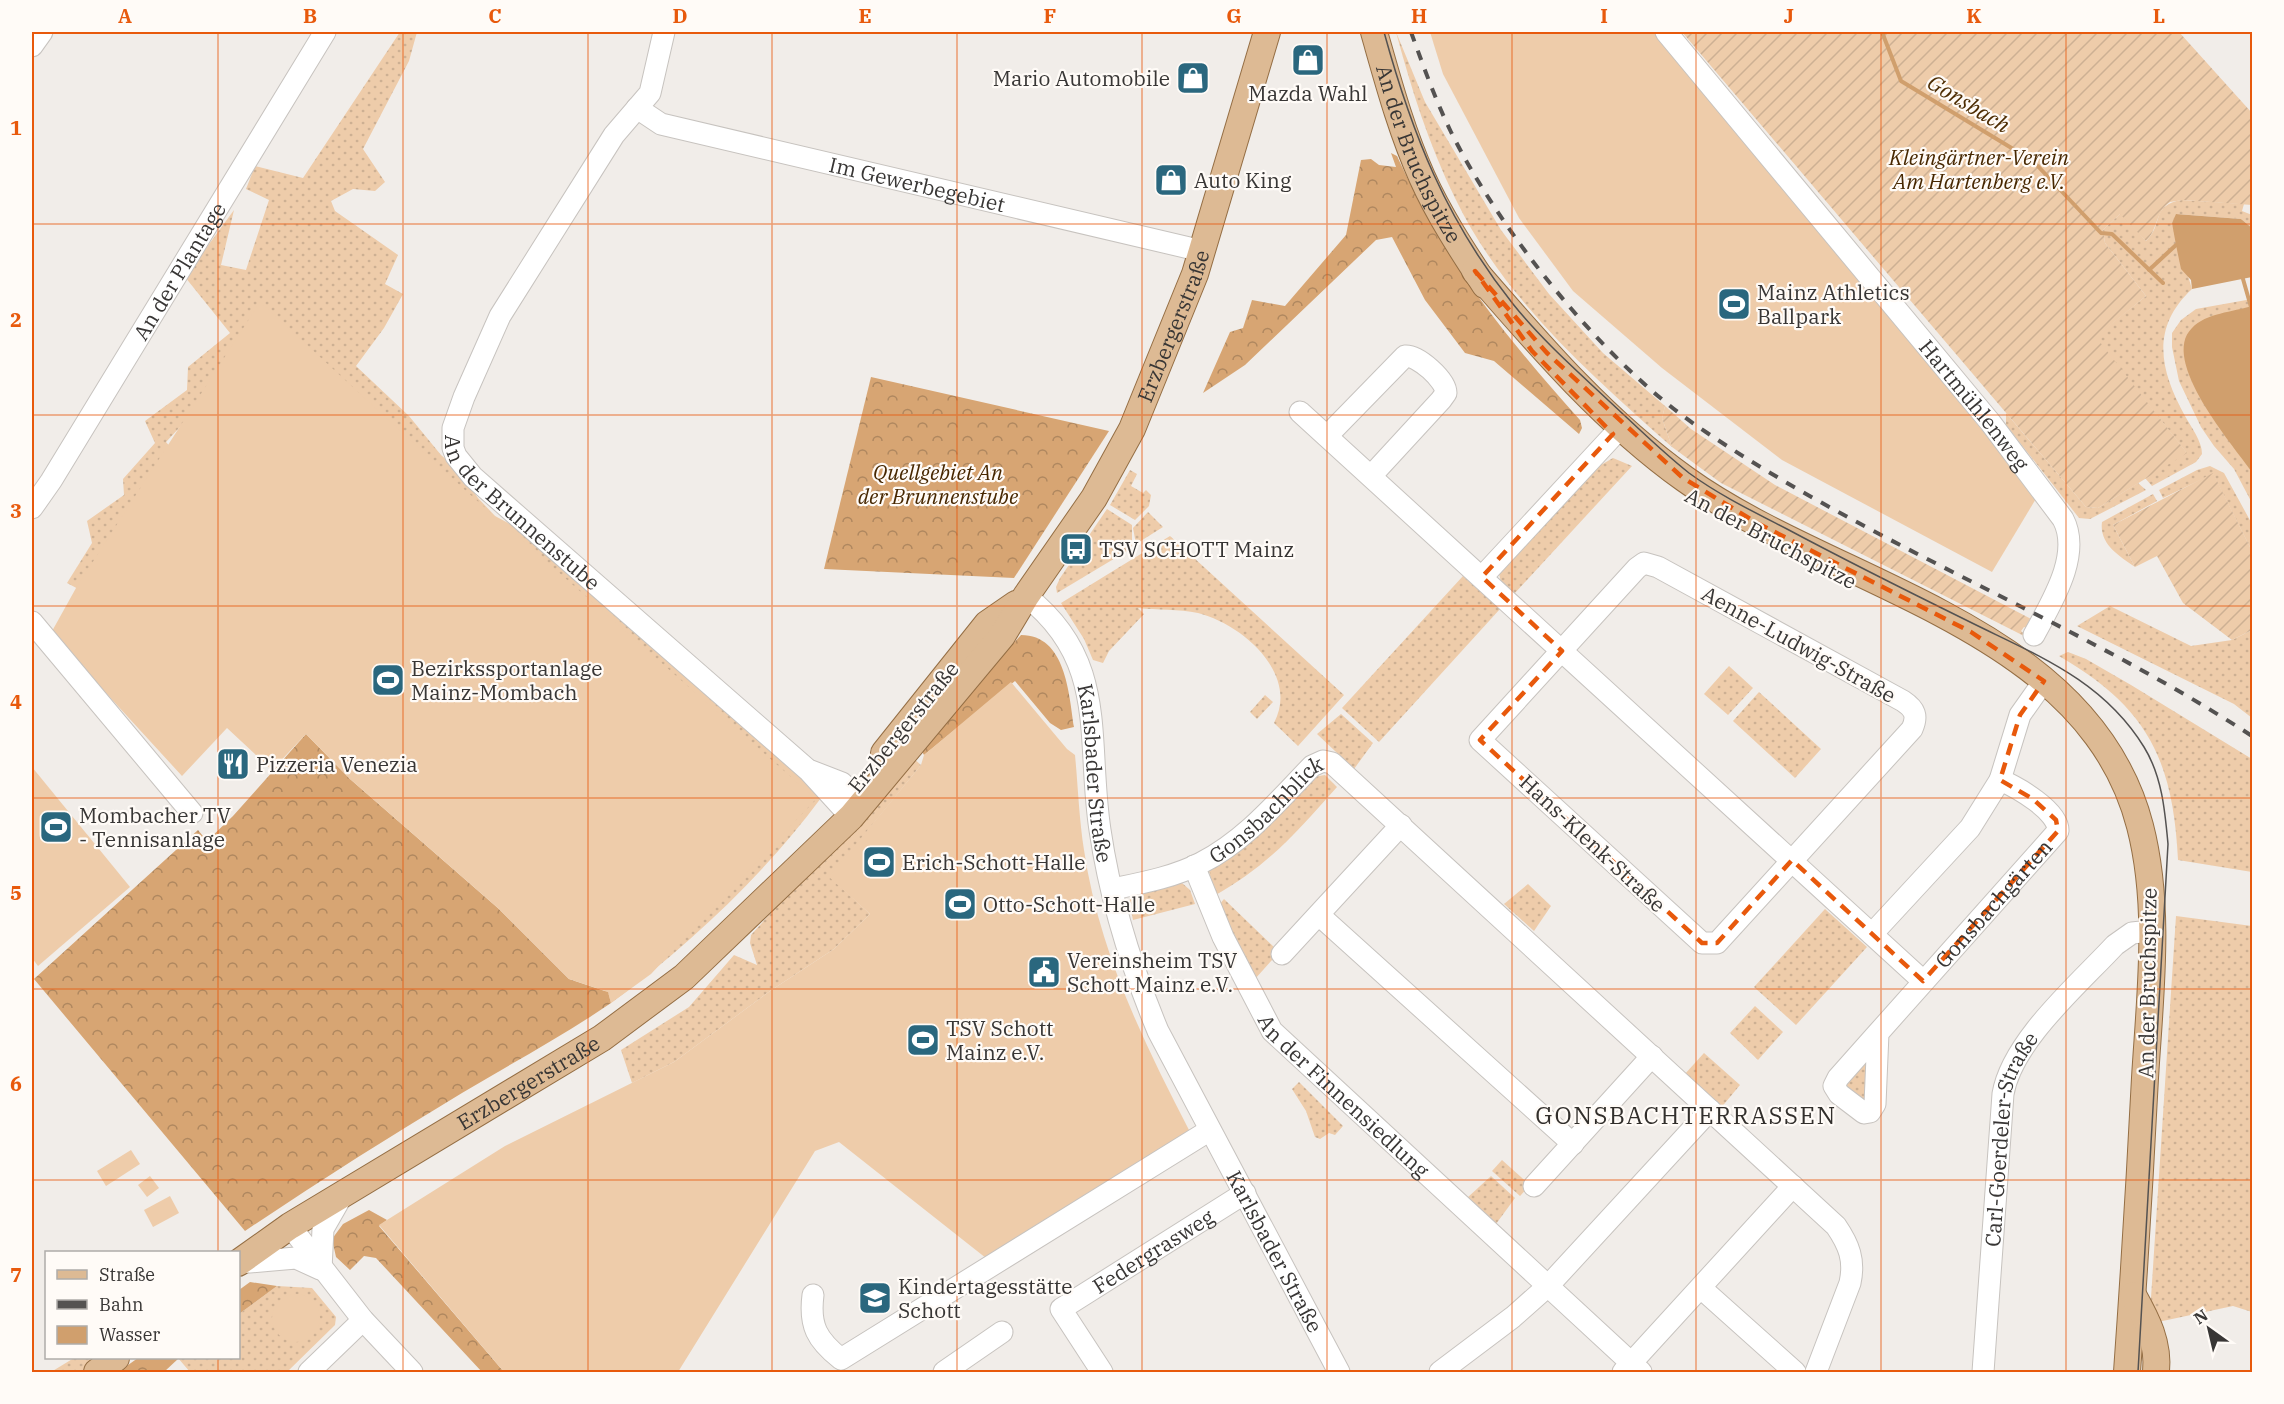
<svg xmlns="http://www.w3.org/2000/svg" width="2284" height="1404" font-family="'IBM Plex Serif',serif">
  <style>
    .grass { fill: url(#grass-dots) }
    .forest { fill: url(#forest-crowns) }
    .garden { fill: url(#garden-furrows) }
    .pitch { fill: #eca }
    .water { fill: #d09f6d }
    .lines { fill: none; stroke-linecap: round; stroke-linejoin: round }
    .stream { stroke: #d09f6d; stroke-width: 4 }
    .minor-casing { stroke: #c7c3bf; stroke-width: 23 }
    .major-casing { stroke: #946e44; stroke-width: 28 }
    .minor { stroke: #fff; stroke-width: 21 }
    .major { stroke: #ddba94; stroke-width: 26 }
    .tram { stroke: #545251; stroke-width: 1.5 }
    .rail { stroke: #545251; stroke-width: 4; stroke-dasharray: 10 10; stroke-linecap: butt }
    .marked { fill: none; stroke: #e8590c; stroke-width: 4.5; stroke-dasharray: 12 8; stroke-linejoin: round }
    .grid { fill: none; stroke: #e8590c; stroke-width: 1.5; stroke-opacity: 0.55 }
    .labels { text-anchor: middle; dominant-baseline: central; stroke-width: 4.5; stroke-linejoin: round; paint-order: stroke }
    .poi-label { font-size: 21px; fill: #383635; stroke: #fffbf7; text-anchor: start }
    .street-label { font-size: 21px; fill: #383635; stroke: #fffbf7 }
    .park-label { font-size: 21px; font-style: italic; fill: #472700; stroke: #fffbf7 }
    .water-label { font-size: 22px; font-style: italic; fill: #4e2d03; stroke: #fffbf7 }
    .quarter-label { font-size: 24px; letter-spacing: 1.5px; fill: #322f2c; stroke: #fffbf7 }
    .neatline { fill: none; stroke: #e8590c; stroke-width: 2 }
    .grid-label { font-size: 20px; text-anchor: middle; font-weight: bold; fill: #e8590c }
  </style>
  <defs>
    <pattern id="grass-dots" width="8" height="8" patternUnits="userSpaceOnUse" patternTransform="scale(1.5)"><rect width="8" height="8" fill="#eca"/><path d="M2 2h.1M6 6h.1" fill="none" stroke="#cdb093" stroke-width="1.8" stroke-linecap="round"/></pattern>
    <pattern id="forest-crowns" width="20" height="18" patternUnits="userSpaceOnUse" patternTransform="scale(1.5)"><rect width="20" height="18" fill="#d7a573"/><path d="M2 6a3 3 0 1 1 6 0M12 15a3 3 0 1 1 6 0" fill="none" stroke="#af875f"/></pattern>
    <pattern id="garden-furrows" width="10" height="10" patternUnits="userSpaceOnUse" patternTransform="scale(1.5)"><rect width="10" height="10" fill="#eca"/><path d="M-1 1l2-2M0 10L10 0M9 11l2-2" fill="none" stroke="#cdb093"/></pattern>
  </defs>
  <rect width="100%" height="100%" fill="#f1ede9"/>
  <g class="grass">
    <path d="M400 32H417L409 61 363 149 385 182 375 191 353 189 331 201 335 211 398 255 385 284 403 294 384 328 356 366 409 416 441 455 461 473 478 498 495 516 523 531 777 752 821 798C765 874 687 947 611 1003L275 325 166 442 211 494 82 591 67 583 92 543 87 521 124 495 123 479 155 443 145 421 187 390 188 367 230 333 185 277 234 210 221 265 246 270 269 200 246 189 255 166 303 178Z"/>
    <path d="M1396 32 1425 102 1501 230 1549 294 1603 353 1665 406 1662 418 1672 447C1591 375 1503 298 1455 198 1429 145 1411 88 1396 32Z"/>
    <path d="M2182 200 2244 204 2242 211 2252 215V228L2241 219 2177 214 2172 223 2192 289C2150 328 2160 371 2185 416 2191 427 2202 441 2202 454L2196 462 2152 486 2145 478 2186 452 2095 337 2146 296 2105 243 2103 230 2121 213 2146 241C2164 224 2150 205 2182 200Z"/>
    <polygon points="2252,299 2252,503 2234,469 2214,446 2201,427 2179,381 2172,347 2172,333 2181,320 2196,309"/>
    <polygon points="2006,413 2086,507 2098,508 2138,483 2146,490 2090,519 2079,518 2006,425"/>
    <polygon points="1613,458 1632,466 1514,594 1501,582 1499,574 1594,469"/>
    <polygon points="2210,466 2224,473 2252,524 2252,551 2213,474 2163,498 2159,490 2197,470"/>
    <polygon points="1130,470 1137,474 1131,486 1143,493 1146,490 1151,495 1149,506 1135,520 1110,505"/>
    <path d="M2153 494 2157 501 2113 525 2135 567C2119 556 2099 544 2102 522Z"/>
    <polygon points="1107,509 1132,525 1132,548 1057,593 1056,587 1060,578"/>
    <polygon points="1148,512 1163,527 1136,544 1133,528"/>
    <path d="M1170 536 1344 695 1298 746 1274 723C1300 674 1242 624 1198 613 1179 609 1157 610 1138 608L1144 614 1109 651 1103 663 1093 660 1084 639 1061 603Z"/>
    <polygon points="1463,576 1500,609 1379,742 1342,708"/>
    <polygon points="2110,606 2191,646 2232,640 2252,630 2252,718 2234,704 2077,626"/>
    <path d="M2068 652 2086 659 2131 685 2252 759V872L2178 860C2173 759 2147 707 2059 656Z"/>
    <polygon points="1729,666 1753,688 1728,715 1704,694"/>
    <polygon points="1759,692 1821,749 1795,778 1733,721"/>
    <polygon points="1265,695 1273,702 1257,719 1250,712"/>
    <polygon points="1341,714 1373,743 1354,769 1317,734"/>
    <polygon points="912,757 921,765 830,877 870,914 834,949 770,991 674,1062 632,1083 621,1050 689,1007 734,955 757,965 750,943 751,935"/>
    <path d="M1325 775 1337 787C1296 833 1269 865 1214 896L1209 870 1313 777Z"/>
    <polygon points="1182,883 1190,890 1195,904 1133,920 1129,901 1134,894"/>
    <polygon points="1528,884 1551,906 1534,931 1504,904"/>
    <polygon points="1224,899 1279,952 1255,979 1219,905"/>
    <polygon points="1825,909 1867,947 1796,1025 1754,987"/>
    <polygon points="2176,916 2252,926 2252,1312 2233,1306 2158,1322 2150,1313"/>
    <polygon points="1755,1006 1783,1032 1758,1060 1730,1033"/>
    <polygon points="1704,1053 1740,1085 1720,1109 1684,1075"/>
    <polygon points="1866,1056 1870,1094 1864,1101 1847,1089 1842,1081"/>
    <polygon points="1299,1082 1343,1126 1335,1135 1329,1133 1320,1139 1315,1137 1306,1111 1292,1089"/>
    <polygon points="1502,1160 1530,1185 1520,1196 1492,1171"/>
    <polygon points="1491,1176 1515,1198 1496,1224 1467,1198"/>
    <polygon points="277,1286 312,1288 336,1317 335,1325 287,1372 190,1372 178,1358 238,1358 239,1314"/>
    <polygon points="74,1358 104,1358 85,1372 51,1372"/>
  </g>
  <g class="forest">
    <path d="M1391 153 1397 156C1445 262 1503 334 1580 420L1582 428 1579 434 1494 361 1465 353 1425 300 1392 237 1376 240 1245 365 1203 393 1230 332 1243 328 1252 300 1285 306 1346 235 1361 160 1371 159 1379 165 1396 167Z"/>
    <polygon points="871,377 1109,431 1014,578 824,569"/>
    <path d="M1021 635C1066 635 1069 694 1074 727L1061 730 1050 723 1015 681 924 755 920 748Z"/>
    <path d="M306 734 350 779 499 909 569 979 608 992 611 1003C563 1036 512 1063 462 1093 389 1137 316 1183 245 1231L34 979 198 830 207 841 233 816Z"/>
    <polygon points="369,1210 387,1220 379,1226 504,1372 482,1372 376,1258 364,1256 350,1270 336,1257 332,1239 343,1224"/>
    <polygon points="250,1282 277,1286 239,1314 239,1290"/>
    <polygon points="138,1358 179,1358 164,1372 118,1372"/>
  </g>
  <g class="garden">
    <path d="M1682 32H2179L2252 113V205L2183 200 2170 202C2155 212 2158 230 2146 241L2120 214 2103 230 2105 243 2146 296 2096 337 2187 453 2098 508 2086 507Z"/>
    <polygon points="1665,406 1691,429 1775,485 2037,622 2032,630 2024,627 2021,631 2030,639 1721,483 1672,447 1662,418"/>
    <polygon points="2213,473 2252,551 2252,630 2232,640 2183,603 2157,556 2135,567 2113,525"/>
  </g>
  <g class="pitch">
    <polygon points="1430,32 1655,32 2037,497 1992,572 1782,460 1662,368 1573,291 1519,218 1443,74"/>
    <polygon points="260,302 465,490 816,799 651,974 611,1003 608,992 569,979 499,909 350,779 306,734 272,770 227,728 182,776 51,633 76,588"/>
    <path d="M1011 682 1067 749 1075 755C1078 786 1079 818 1084 850 1099 951 1143 1041 1189 1130L991 1262 839 1142 815 1151 678 1372H504L379 1225 505 1146 674 1062 770 991 834 949 870 914 829 877 921 765 924 755Z"/>
    <polygon points="32,767 130,887 38,966 32,958"/>
    <polygon points="131,1150 140,1164 106,1186 97,1171"/>
    <polygon points="150,1176 159,1188 147,1197 138,1185"/>
    <polygon points="170,1196 179,1213 153,1227 144,1210"/>
    <circle cx="296" cy="1318" r="24"/>
  </g>
  <g class="water">
    <polygon points="2176,214 2241,219 2252,228 2252,277 2192,289 2191,280 2181,269 2176,245 2172,223"/>
    <path d="M2252 306V472C2233 445 2159 360 2192 328 2206 313 2233 312 2252 306Z"/>
  </g>
  <g class="lines">
    <g class="stream">
      <polyline points="1882,32 1901,81 2033,161 2101,233 2112,234 2163,283"/>
      <polyline points="2149,270 2176,245"/>
      <polyline points="2243,279 2251,307"/>
    </g>
    <g class="minor-casing">
      <g id="minor">
        <path id="s1" d="M664 32 650 93 614 135 500 316 464 397 453 428V448L456 456 473 477 808 770 851 817"/>
        <path id="s2" d="M1666 32 1990 422 2063 519C2082 555 2051 603 2034 635"/>
        <polyline points="32,46 42,32"/>
        <path id="s3" d="M637 108 661 124 1202 251"/>
        <polyline points="1300,412 1923,981"/>
        <path d="M1327 436 1405 356C1418 355 1446 380 1446 393L1441 400 1371 476"/>
        <path id="s4" d="M32 508 51 481 325 32"/>
        <path d="M1644 563 1658 567 1903 701C1915 709 1918 716 1912 729L1717 943H1702L1480 740 1637 568Z"/>
        <polyline points="1482,577 1622,426"/>
        <path id="s5" d="M1026 596C1109 661 1086 738 1100 830 1110 899 1131 966 1158 1031L1339 1372"/>
        <polyline points="32,622 192,813"/>
        <polyline points="811,771 842,783 863,803"/>
        <path id="s6" d="M1194 866 1223 937 1272 1031 1641 1372"/>
        <path id="s7" d="M1113 889C1142 883 1174 877 1201 863 1246 840 1278 801 1312 766L1323 761 1332 763 1836 1226C1849 1245 1855 1260 1850 1283L1816 1372"/>
        <polyline points="1319,915 1573,1144"/>
        <polyline points="1872,934 1970,828 2000,780 2020,715 2044,681"/>
        <polyline points="1282,954 1401,825"/>
        <path id="s8" d="M1878 1033 1838 1078 1834 1086 1839 1094 1864 1113 1870 1112 1875 1104 1878 1033 2058 831C2059 811 2017 787 2000 780"/>
        <polyline points="1534,1186 1652,1056"/>
        <polyline points="290,1226 363,1320 412,1372"/>
        <polyline points="238,1263 296,1258 320,1269"/>
        <polyline points="321,1269 323,1229 343,1194"/>
        <polyline points="1701,1288 1795,1372"/>
        <path d="M813 1295C809 1326 817 1340 841 1359L1210 1130"/>
        <polyline points="309,1372 363,1320"/>
        <polyline points="944,1372 1002,1332"/>
        <path id="s9" d="M1102 1372 1061 1309 1245 1193"/>
        <polyline points="1440,1372 1513,1317 1548,1286 1710,1110"/>
        <polyline points="1623,1372 1793,1186"/>
        <path id="s10" d="M1983 1372 2003 1094C2012 1041 2078 985 2115 945L2132 933 2151 931"/>
      </g>
    </g>
    <g class="major-casing">
      <g id="major">
        <path id="s11" d="M1374 32C1388 81 1401 130 1422 177 1439 215 1462 250 1485 285"/>
        <path d="M1475 271C1539 345 1605 422 1685 479 1833 586 2088 625 2140 826 2161 907 2150 995 2145 1078 2140 1176 2134 1274 2127 1372"/>
        <polyline points="884,753 987,624 1016,604"/>
        <path id="s12" d="M238 1263 290 1226 602 1038 684 977 851 817 1002 636 1026 596 1094 498 1132 429 1195 274 1267 32"/>
        <path d="M2133 1295C2147 1320 2159 1343 2156 1372"/>
        <polyline points="97,1372 116,1358"/>
      </g>
    </g>
    <use href="#minor" class="minor"/>
    <use href="#major" class="major"/>
    <path class="tram" d="M1384 32C1412 134 1446 220 1513 304 1541 339 1576 370 1609 401 1635 425 1661 451 1689 473 1719 495 1754 512 1787 529 1847 561 1907 591 1968 621 2036 655 2102 679 2144 747 2162 776 2165 811 2168 844L2138 1372"/>
    <path class="rail" d="M1411 32C1423 65 1435 99 1451 132 1501 233 1604 362 1697 426 1872 546 2074 620 2252 736"/>
  </g>
  <path class="marked" d="M1475 271 1547 353 1683 478 1757 523 1971 632 2044 681 2020 715 2000 780 2033 799 2056 820 2058 831 1923 981 1792 860 1717 943H1702L1480 740 1562 651 1482 577 1613 434 1532 351Z"/>
  <path class="grid" d="M218 32V1252M403 32V1372M588 32V1372M772 32V1372M957 32V1372M1142 32V1372M1327 32V1372M1512 32V1372M1696 32V1372M1881 32V1372M2066 32V1372M32 224H2252M32 415H2252M32 606H2252M32 798H2252M32 989H2252M32 1180H2252M218 1358V1372"/>
  <defs>
    <g id="shop-square" transform="scale(1.725)"><rect x="-9" y="-9" width="18" height="18" rx="4" fill="#2a677e" stroke="#fffbf7"/><path d="M-5-2.5h2.3a2.7 3.5 0 0 1 5.4 0H5L5.5 6h-11ZM-1.5-2.5h3a1.5 2.3 0 0 0-3 0Z" fill="#fff"/></g>
    <g id="stadium-square" transform="scale(1.725)"><rect x="-9" y="-9" width="18" height="18" rx="4" fill="#2a677e" stroke="#fffbf7"/><path d="M0-5a6.5 5 0 1 0 0 10a6.5 5 0 1 0 0-10ZM-3.5-1.8h7v3.6h-7Z" fill="#fff"/></g>
    <g id="bus-square" transform="scale(1.725)"><rect x="-9" y="-9" width="18" height="18" rx="4" fill="#2a677e" stroke="#fffbf7"/><path d="M-5-6H5V4H4V6H2V4H-2V6H-4V4H-5ZM-3.5-4V0h7V-4ZM-3.5 1.2v1.5H-2V1.2ZM2 1.2v1.5H3.5V1.2Z" fill="#fff"/></g>
    <g id="restaurant-square" transform="scale(1.725)"><rect x="-9" y="-9" width="18" height="18" rx="4" fill="#2a677e" stroke="#fffbf7"/><path d="M-5-6h1v4h1v-4h1v4h1v-4h1v5L-1.5 .5V6h-2V.5L-5-1ZM5-6V6H3V1.5H1.5Q1.5-4 5-6Z" fill="#fff"/></g>
    <g id="civic-square" transform="scale(1.725)"><rect x="-9" y="-9" width="18" height="18" rx="4" fill="#2a677e" stroke="#fffbf7"/><path d="M-.6-6.5H3V-4.5H.6V-3L4-1V1h2V6H-6V1h2V-1L-.6-3ZM-1.2 2.5V6h2.4V2.5Z" fill="#fff"/></g>
    <g id="school-square" transform="scale(1.725)"><rect x="-9" y="-9" width="18" height="18" rx="4" fill="#2a677e" stroke="#fffbf7"/><path d="M0-5L7-2L0 1L-7-2ZM-4 1L0 2.5L4 1V4Q0 6-4 4Z" fill="#fff"/></g>
  </defs>
  <g fill-rule="evenodd">
    <use href="#shop-square" x="1308" y="60"/>
    <use href="#shop-square" x="1193" y="78"/>
    <use href="#shop-square" x="1171" y="180"/>
    <use href="#stadium-square" x="1734" y="304"/>
    <use href="#bus-square" x="1076" y="549"/>
    <use href="#stadium-square" x="388" y="680"/>
    <use href="#restaurant-square" x="233" y="764"/>
    <use href="#stadium-square" x="56" y="827"/>
    <use href="#stadium-square" x="879" y="862"/>
    <use href="#stadium-square" x="960" y="904"/>
    <use href="#civic-square" x="1044" y="972"/>
    <use href="#stadium-square" x="923" y="1040"/>
    <use href="#school-square" x="875" y="1298"/>
  </g>
  <g class="labels">
    <g class="poi-label">
      <text x="1170" y="78" text-anchor="end">Mario Automobile</text>
      <text x="1308" y="93" text-anchor="middle">Mazda Wahl</text>
      <text x="1194" y="180">Auto King</text>
      <text x="1757" y="292">Mainz Athletics<tspan x="1757" dy="24">Ballpark</tspan></text>
      <text x="1099" y="549">TSV SCHOTT Mainz</text>
      <text x="411" y="668">Bezirkssportanlage<tspan x="411" dy="24">Mainz-Mombach</tspan></text>
      <text x="256" y="764">Pizzeria Venezia</text>
      <text x="79" y="815">Mombacher TV<tspan x="79" dy="24">- Tennisanlage</tspan></text>
      <text x="902" y="862">Erich-Schott-Halle</text>
      <text x="983" y="904">Otto-Schott-Halle</text>
      <text x="1067" y="960">Vereinsheim TSV<tspan x="1067" dy="24">Schott Mainz e.V.</tspan></text>
      <text x="946" y="1028">TSV Schott<tspan x="946" dy="24">Mainz e.V.</tspan></text>
      <text x="898" y="1286">Kindertagesstätte<tspan x="898" dy="24">Schott</tspan></text>
    </g>
    <g class="street-label">
      <text stroke="none"><textPath href="#s11" startOffset="130">An der Bruchspitze</textPath></text>
      <text stroke="none"><textPath href="#s3" startOffset="292">Im Gewerbegebiet</textPath></text>
      <text stroke="none"><textPath href="#s4" startOffset="279">An der Plantage</textPath></text>
      <text stroke="none"><textPath href="#s12" startOffset="1353">Erzbergerstraße</textPath></text>
      <text stroke="none"><textPath href="#s2" startOffset="484">Hartmühlenweg</textPath></text>
      <text stroke="none"><textPath href="#s1" startOffset="567">An der Brunnenstube</textPath></text>
      <text transform="translate(1771 538) rotate(28)">An der Bruchspitze</text>
      <text transform="translate(1799 644) rotate(29)">Aenne-Ludwig-Straße</text>
      <text transform="translate(903 727) rotate(-51)">Erzbergerstraße</text>
      <text stroke="none"><textPath href="#s5" startOffset="198">Karlsbader Straße</textPath></text>
      <text stroke="none"><textPath href="#s7" startOffset="177">Gonsbachblick</textPath></text>
      <text transform="translate(1593 843) rotate(43)">Hans-Klenk-Straße</text>
      <text stroke="none"><textPath href="#s8" startOffset="370">Gonsbachgärten</textPath></text>
      <text transform="translate(2147 983) rotate(-89)">An der Bruchspitze</text>
      <text stroke="none"><textPath href="#s12" startOffset="342">Erzbergerstraße</textPath></text>
      <text stroke="none"><textPath href="#s6" startOffset="279">An der Finnensiedlung</textPath></text>
      <text stroke="none"><textPath href="#s10" startOffset="236">Carl-Goerdeler-Straße</textPath></text>
      <text stroke="none"><textPath href="#s9" startOffset="184">Federgrasweg</textPath></text>
      <text stroke="none"><textPath href="#s5" startOffset="714">Karlsbader Straße</textPath></text>
    </g>
    <g class="park-label">
      <text x="1979" y="157">Kleingärtner-Verein<tspan x="1979" dy="24">Am Hartenberg e.V.</tspan></text>
      <text x="938" y="472">Quellgebiet An<tspan x="938" dy="24">der Brunnenstube</tspan></text>
    </g>
    <g class="water-label">
      <text transform="translate(1969 103) rotate(31)">Gonsbach</text>
    </g>
    <g class="quarter-label">
      <text x="1686" y="1115">GONSBACHTERRASSEN</text>
    </g>
  </g>
  <rect width="2284" height="1404" fill="none" stroke="#fffbf7" stroke-width="66"/>
  <rect x="45" y="1251" width="195" height="108" fill="#fffbf7" stroke="#afaca9" stroke-width="1.5"/>
  <rect x="57" y="1270" width="30" height="9" fill="#ddba94" stroke="#afaca9" stroke-width="1.5"/>
  <text x="99" y="1281" font-size="18" fill="#383635">Straße</text>
  <rect x="57" y="1300" width="30" height="9" fill="#545251" stroke="#afaca9" stroke-width="1.5"/>
  <text x="99" y="1311" font-size="18" fill="#383635">Bahn</text>
  <rect x="57" y="1326" width="30" height="18" fill="#d09f6d" stroke="#afaca9" stroke-width="1.5"/>
  <text x="99" y="1341" font-size="18" fill="#383635">Wasser</text>
  <g transform="translate(2209 1329) rotate(326)" stroke="#fffbf7" stroke-width="4.5" paint-order="stroke">
  <path d="M0-4.5L10 22L0 15L-10 22Z" fill="#383635"/>
  <text y="-9" font-size="16" font-weight="bold" text-anchor="middle" fill="#383635">N</text>
  </g>
  <rect x="33" y="33" width="2218" height="1338" class="neatline"/>
  <g class="grid-label">
    <text x="125" y="23">A</text>
    <text x="310" y="23">B</text>
    <text x="495" y="23">C</text>
    <text x="680" y="23">D</text>
    <text x="865" y="23">E</text>
    <text x="1050" y="23">F</text>
    <text x="1234" y="23">G</text>
    <text x="1419" y="23">H</text>
    <text x="1604" y="23">I</text>
    <text x="1789" y="23">J</text>
    <text x="1974" y="23">K</text>
    <text x="2159" y="23">L</text>
    <text x="16" y="135">1</text>
    <text x="16" y="327">2</text>
    <text x="16" y="518">3</text>
    <text x="16" y="709">4</text>
    <text x="16" y="900">5</text>
    <text x="16" y="1091">6</text>
    <text x="16" y="1282">7</text>
  </g>
</svg>
